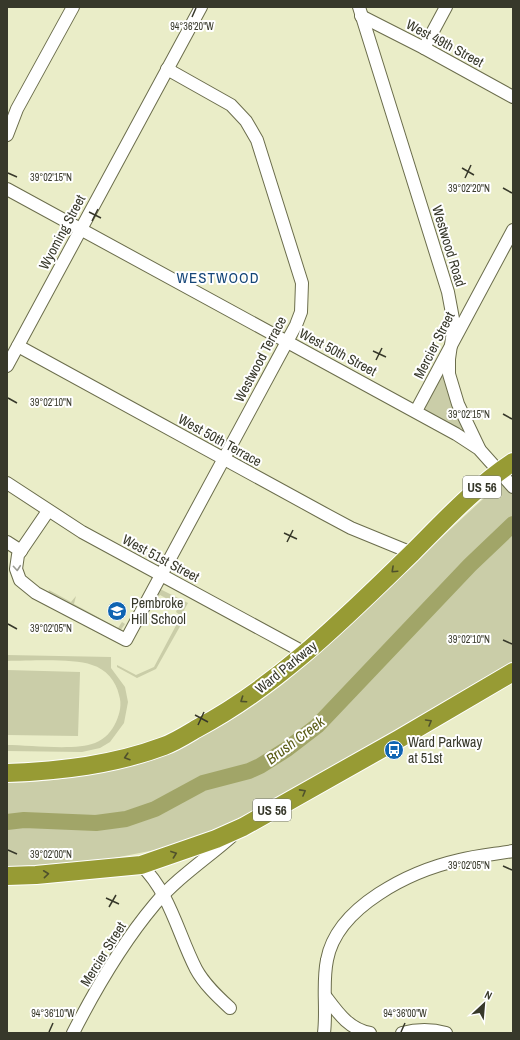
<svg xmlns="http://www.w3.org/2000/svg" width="520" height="1040" font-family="'Archivo Narrow',sans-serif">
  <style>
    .green { fill: #cacda8 }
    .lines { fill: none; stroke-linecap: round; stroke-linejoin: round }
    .river { stroke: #a1a568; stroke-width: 16 }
    .minor-casing { stroke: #6b6d4c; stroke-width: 14 }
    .highway-casing { stroke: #fff; stroke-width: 20 }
    .minor { stroke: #fff; stroke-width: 12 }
    .highway { stroke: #979b34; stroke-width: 18 }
    .oneway { stroke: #9b9c94 }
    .oneway2 { stroke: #4f512c }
    .ticks { fill: none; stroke: #37382a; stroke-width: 1.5 }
    .labels { text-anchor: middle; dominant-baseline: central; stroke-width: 4; stroke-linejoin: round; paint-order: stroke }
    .shield { fill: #fff; stroke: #73746a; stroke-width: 1 }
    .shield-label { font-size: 13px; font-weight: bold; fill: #37382a }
    .street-label { font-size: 14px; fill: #37382a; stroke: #fff }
    .poi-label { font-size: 14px; fill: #37382a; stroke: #fff; text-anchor: start }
    .neighbourhood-label { font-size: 15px; letter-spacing: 1px; fill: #154678; stroke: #fff }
    .water-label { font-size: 15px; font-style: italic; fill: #5a5c16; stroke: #fff }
    .ticks-label { font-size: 10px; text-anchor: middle; fill: #37382a; stroke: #fff; stroke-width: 4; stroke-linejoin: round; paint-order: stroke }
  </style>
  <rect width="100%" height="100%" fill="#eaedc8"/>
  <g class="green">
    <polygon points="442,377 446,378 465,430 463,432 423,410 438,379"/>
    <path d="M513 475V661L243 820 165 848 104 860 7 867V783C113 781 205 747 288 680L483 499Z"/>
    <polygon points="160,589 188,603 183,612 183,621 156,669 137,678 117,667 117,665 136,675 154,667 181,616 176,612 179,605 160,595 155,601"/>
    <polygon points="49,590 71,602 76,596 74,604 118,628 122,622 125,624 120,631 48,593"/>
    <path d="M7 655 111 657V668L125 687 128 702 124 723 110 742 100 748 82 752 7 751V745C29 745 75 751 95 743 105 739 112 731 116 722 120 713 122 704 119 695 116 681 106 669 92 665 72 658 30 661 7 661Z"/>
    <polygon points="7,670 80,672 78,736 7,735"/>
  </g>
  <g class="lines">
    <polyline class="river" points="7,822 24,820 96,823 126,819 155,809 203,783 249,771 260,766 287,749 317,726 470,565 513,524"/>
    <g class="minor-casing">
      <g id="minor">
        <polyline points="359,7 448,292 454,324 449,359 449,374 458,404 479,448"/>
        <polyline points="361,16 424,48 513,97"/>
        <polyline points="424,48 446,7"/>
        <polyline points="7,135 17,109 73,7"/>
        <polyline points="7,189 456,434 479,449 513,487"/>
        <polyline points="18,346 323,513 351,528 412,553"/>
        <polyline points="7,366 201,7"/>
        <polyline points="416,411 513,230"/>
        <polyline points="7,483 82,532 305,653"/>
        <polyline points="48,511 18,555 16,569 20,580 36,593 126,640 296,325 301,312 302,283 257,140 246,121 231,105 167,69"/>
        <polyline points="7,542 21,551"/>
        <path d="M141 865C170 893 178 934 196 969 204 984 218 997 230 1008"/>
        <path d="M326 997C338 1013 349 1029 370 1033"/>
        <path d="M73 1033C96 988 123 942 155 904 177 878 206 859 231 837"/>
        <path d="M324 1033C327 1009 322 984 327 960 337 906 411 871 459 860 476 856 495 854 513 851"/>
        <path d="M402 1033C417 1029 432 1029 446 1033"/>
      </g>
    </g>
    <g class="highway-casing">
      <g id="highway">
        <path d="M7 773C61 771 113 765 164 746 175 742 186 735 196 729 279 685 346 617 412 553 444 521 475 487 513 462"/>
        <polyline points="7,876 36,875 141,865 216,839 243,827 399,739 513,672"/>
      </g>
    </g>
    <use href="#minor" class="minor"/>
    <use href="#highway" class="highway"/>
  </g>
  <defs><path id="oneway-chevron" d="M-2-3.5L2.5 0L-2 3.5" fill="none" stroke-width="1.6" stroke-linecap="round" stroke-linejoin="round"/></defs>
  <use class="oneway" href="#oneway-chevron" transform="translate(17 568) rotate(85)"/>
  <g class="oneway2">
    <use href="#oneway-chevron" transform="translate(394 570) rotate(137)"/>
    <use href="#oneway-chevron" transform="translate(243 700) rotate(146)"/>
    <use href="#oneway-chevron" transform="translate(429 722) rotate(-30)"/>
    <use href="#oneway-chevron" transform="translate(127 757) rotate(163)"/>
    <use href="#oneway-chevron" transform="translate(303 792) rotate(-29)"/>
    <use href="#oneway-chevron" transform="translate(174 854) rotate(-20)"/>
    <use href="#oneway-chevron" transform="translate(46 874) rotate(-6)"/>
  </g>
  <path class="ticks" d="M192 17 196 8M462 168 474 175M8 173 17 177M465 178 471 165M503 188 512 193M89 212 101 218M92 221 98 209M373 351 386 357M376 360 382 348M8 398 17 403M503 414 512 419M284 533 297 539M287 542 293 530M8 624 17 629M503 640 512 644M195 715 208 722M198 725 204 712M8 850 17 854M503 866 512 870M106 898 119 904M109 907 116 895M49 1032 53 1023M401 1032 405 1023"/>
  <defs>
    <g id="school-disc" transform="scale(1)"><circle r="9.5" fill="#0f64b2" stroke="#fff"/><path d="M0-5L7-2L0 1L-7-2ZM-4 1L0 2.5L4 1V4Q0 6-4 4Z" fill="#fff"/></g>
    <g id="bus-disc" transform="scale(1)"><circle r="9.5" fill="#0f64b2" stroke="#fff"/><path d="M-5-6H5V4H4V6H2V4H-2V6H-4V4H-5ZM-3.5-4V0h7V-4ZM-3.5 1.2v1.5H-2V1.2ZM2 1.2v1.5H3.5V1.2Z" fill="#fff"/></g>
  </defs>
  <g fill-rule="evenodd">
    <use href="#school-disc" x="117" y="611"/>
    <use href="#bus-disc" x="394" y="750"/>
  </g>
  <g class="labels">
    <g class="shield">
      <rect x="463" y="476" width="38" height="22" rx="3"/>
      <rect x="253" y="799" width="38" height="22" rx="3"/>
    </g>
    <g class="shield-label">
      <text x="482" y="487">US 56</text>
      <text x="272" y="810">US 56</text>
    </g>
    <g class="street-label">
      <text transform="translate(445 43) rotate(28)">West 49th Street</text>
      <text transform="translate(62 232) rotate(-62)">Wyoming Street</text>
      <text transform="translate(449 246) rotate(73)">Westwood Road</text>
      <text transform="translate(434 345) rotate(-63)">Mercier Street</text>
      <text transform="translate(338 352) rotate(28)">West 50th Street</text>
      <text transform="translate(260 359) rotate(-62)">Westwood Terrace</text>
      <text transform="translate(220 440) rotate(29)">West 50th Terrace</text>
      <text transform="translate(161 558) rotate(28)">West 51st Street</text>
      <text transform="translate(286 667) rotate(-39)">Ward Parkway</text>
      <text transform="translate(103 954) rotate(-58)">Mercier Street</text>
    </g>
    <g class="poi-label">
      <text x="131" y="603">Pembroke<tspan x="131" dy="16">Hill School</tspan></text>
      <text x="408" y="742">Ward Parkway<tspan x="408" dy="16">at 51st</tspan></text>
    </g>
    <g class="neighbourhood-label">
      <text x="218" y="277">WESTWOOD</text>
    </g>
    <g class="water-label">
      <text transform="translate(295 740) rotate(-37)">Brush Creek</text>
    </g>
  </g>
  <g class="ticks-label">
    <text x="192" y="30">94°36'20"W</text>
    <text x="51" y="181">39°02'15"N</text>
    <text x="469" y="192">39°02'20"N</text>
    <text x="51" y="406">39°02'10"N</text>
    <text x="469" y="418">39°02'15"N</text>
    <text x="51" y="632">39°02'05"N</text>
    <text x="469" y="643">39°02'10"N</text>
    <text x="51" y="858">39°02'00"N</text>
    <text x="469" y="869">39°02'05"N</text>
    <text x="53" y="1017">94°36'10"W</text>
    <text x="405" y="1017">94°36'00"W</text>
  </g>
  <rect width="520" height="1040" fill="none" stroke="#37382a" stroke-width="16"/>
  <g transform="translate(484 1004) rotate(26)" stroke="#ffffff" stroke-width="3" paint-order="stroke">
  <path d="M0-3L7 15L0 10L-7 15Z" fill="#37382a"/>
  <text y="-6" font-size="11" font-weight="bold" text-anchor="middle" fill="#37382a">N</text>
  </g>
</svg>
